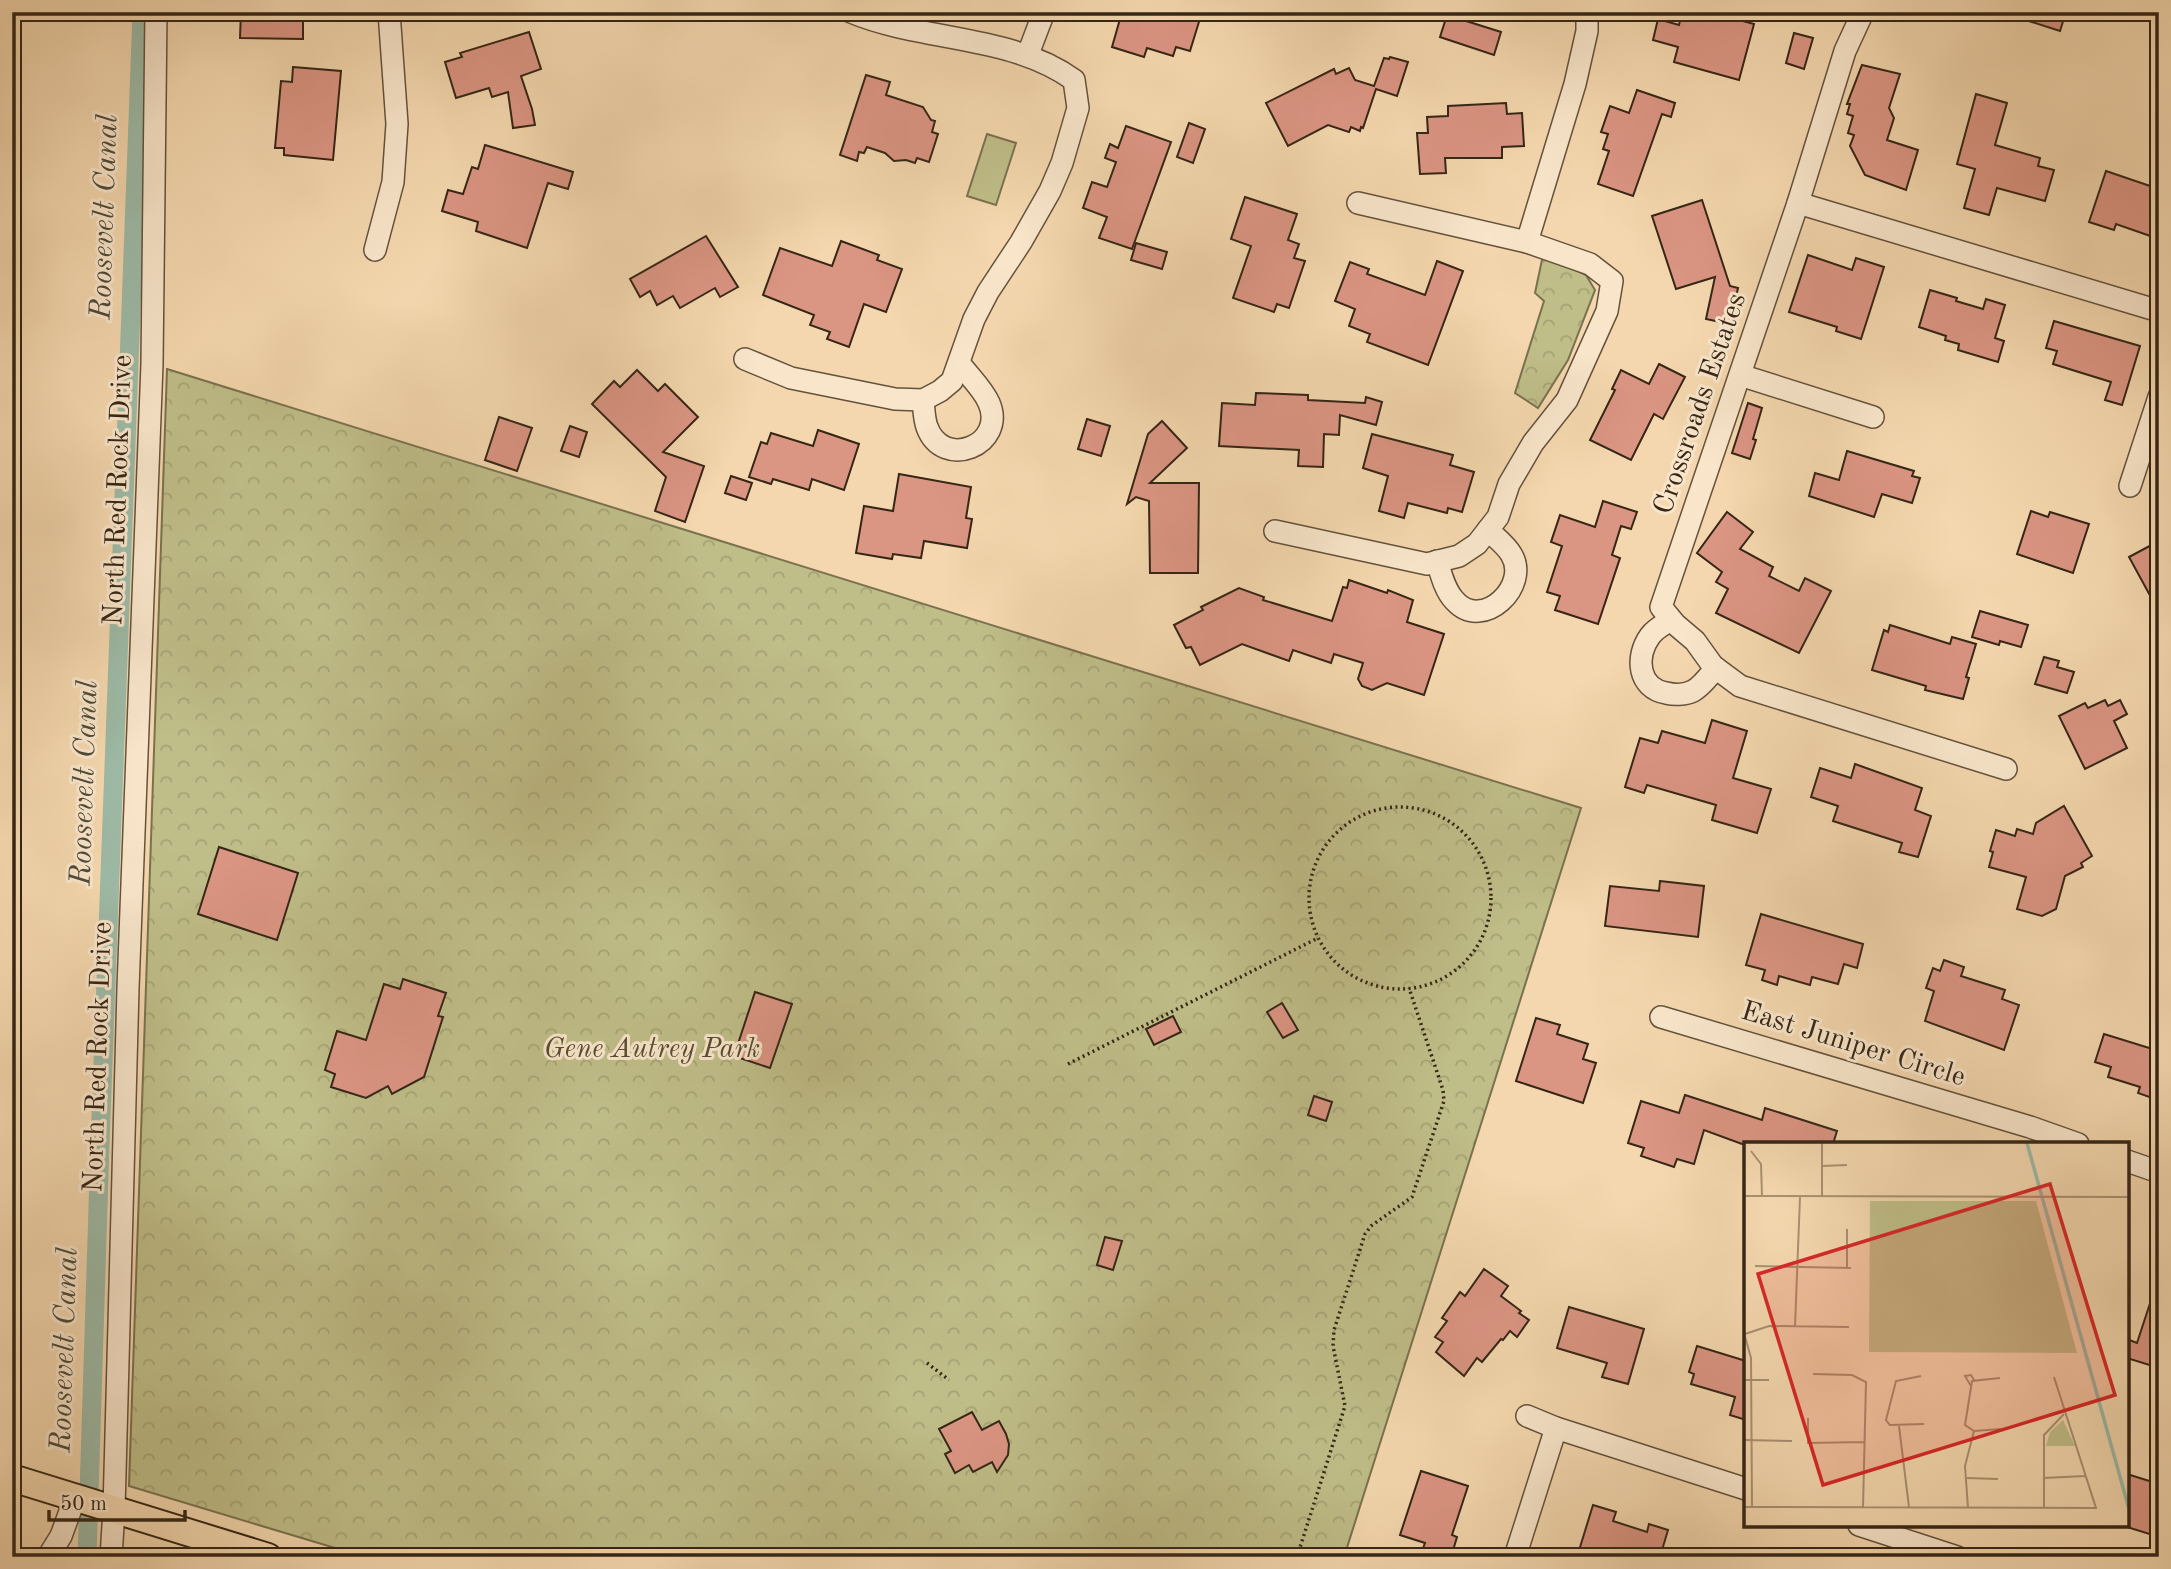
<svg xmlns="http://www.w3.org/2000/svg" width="2171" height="1569" font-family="'Old Standard TT',serif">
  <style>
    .grass { fill: #bfbd88; stroke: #7a724f; stroke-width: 2 }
    .park { fill: url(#park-crowns); stroke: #7a724f; stroke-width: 2 }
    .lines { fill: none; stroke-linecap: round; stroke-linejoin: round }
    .canal { stroke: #9dbaa6; stroke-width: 19 }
    .building { fill: #db9583; stroke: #352616; stroke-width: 2 }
    .minor-casing { stroke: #65523c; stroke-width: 24 }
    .major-casing { stroke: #352616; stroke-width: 30 }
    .path { stroke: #352616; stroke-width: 3.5; stroke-dasharray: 2 3.5; stroke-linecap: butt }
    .minor { stroke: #f8e5ca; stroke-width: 21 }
    .major { stroke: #f4d7ae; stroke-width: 26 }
    .labels { text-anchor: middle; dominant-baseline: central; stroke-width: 6; stroke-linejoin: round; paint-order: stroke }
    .street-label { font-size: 28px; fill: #352616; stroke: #f8e5ca }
    .park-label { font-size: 28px; font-style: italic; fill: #584c32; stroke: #f8e5ca }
    .water-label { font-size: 30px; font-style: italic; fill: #4f4b3a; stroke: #f8e5ca }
    .inset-river { fill: none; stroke: #9dbaa6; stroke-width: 3.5 }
    .inset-road { fill: none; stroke: #a89071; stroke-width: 2 }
    .view { fill: #d62828; fill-opacity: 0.15; stroke: #d62828; stroke-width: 3.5 }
    .inset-edge { fill: none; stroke: #352616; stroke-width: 3.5 }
  </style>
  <defs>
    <pattern id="park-crowns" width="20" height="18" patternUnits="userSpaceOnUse" patternTransform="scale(1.75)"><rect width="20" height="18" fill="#bfbd88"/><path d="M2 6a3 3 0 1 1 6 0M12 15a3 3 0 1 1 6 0" fill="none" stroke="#a5a275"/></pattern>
  </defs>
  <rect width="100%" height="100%" fill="#f4d7ae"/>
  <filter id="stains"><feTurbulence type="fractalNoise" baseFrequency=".00286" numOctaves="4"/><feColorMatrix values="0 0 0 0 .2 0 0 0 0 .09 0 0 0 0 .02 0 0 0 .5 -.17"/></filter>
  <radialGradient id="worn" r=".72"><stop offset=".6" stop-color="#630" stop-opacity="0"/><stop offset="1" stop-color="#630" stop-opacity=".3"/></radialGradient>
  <polygon class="grass" points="987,134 1016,143 996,205 967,196"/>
  <g class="park">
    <polygon points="1543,255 1586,275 1595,290 1568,360 1538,408 1515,393 1544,301 1535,293"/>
    <polygon points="167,369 1581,808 1344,1557 365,1557 129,1486"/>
  </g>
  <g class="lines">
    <polyline class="canal" points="87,1557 100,1144 142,12"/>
  </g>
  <g class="building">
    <polygon points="241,12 303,12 303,39 240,38"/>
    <polygon points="1122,12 1202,12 1190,51 1176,47 1173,56 1147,48 1144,57 1112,47"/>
    <polygon points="1682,12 1740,12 1739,20 1754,24 1739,80 1674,62 1678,47 1653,40 1658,19 1679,25"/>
    <polygon points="2010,12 2066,12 2060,31 2010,15"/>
    <polygon points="1447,15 1501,32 1494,55 1440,37"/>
    <polygon points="529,32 541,69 521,76 532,109 535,125 513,128 508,92 492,97 489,88 456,98 445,62 462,57 460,53"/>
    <polygon points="1794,33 1813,38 1804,69 1786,63"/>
    <polygon points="1390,57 1408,62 1397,96 1376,89 1363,128 1361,127 1360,131 1351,127 1349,132 1328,125 1288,146 1266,103 1334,69 1336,74 1349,68 1355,80 1374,86 1384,58 1389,59"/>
    <polygon points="1862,65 1900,74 1889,108 1894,118 1887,140 1918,150 1906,190 1865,175 1850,146 1854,135 1848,133 1853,116 1847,114 1850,104 1847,104"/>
    <polygon points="293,67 341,71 333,160 284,155 284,148 275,148 281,81 292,82"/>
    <polygon points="866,75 890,82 886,95 923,107 931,120 935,121 932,132 938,134 929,162 917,158 915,163 906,160 894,161 885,153 867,147 864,153 859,152 857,161 840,155"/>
    <polygon points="1637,90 1675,103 1671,117 1662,114 1633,196 1598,184 1609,151 1603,149 1608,134 1601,132 1610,106 1629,113"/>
    <polygon points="1976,94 2007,103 1995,145 2040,158 2038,166 2054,170 2045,201 1997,188 1989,215 1964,208 1975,169 1957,164"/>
    <polygon points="1506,103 1507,114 1522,113 1524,146 1502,147 1502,158 1445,158 1446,173 1420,174 1417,133 1428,133 1427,117 1448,116 1448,106"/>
    <polygon points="1189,123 1205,129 1193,163 1177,157"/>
    <polygon points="1126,126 1171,142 1132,249 1099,238 1107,217 1083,208 1092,182 1107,187 1116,162 1105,158 1110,144 1118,148"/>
    <polygon points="485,145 573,172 568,189 548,183 527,248 476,231 478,222 442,211 448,190 463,194 472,167 478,169"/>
    <polygon points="2106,171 2159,189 2159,239 2116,224 2114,230 2089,222"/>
    <polygon points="1245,197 1297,214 1288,240 1299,244 1294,258 1305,261 1289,308 1277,304 1274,312 1233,298 1251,246 1231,239"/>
    <polygon points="1702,200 1730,286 1738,288 1730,324 1706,319 1715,277 1676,289 1652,216"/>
    <polygon points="706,236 738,287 720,297 715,288 680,308 673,296 657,305 650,291 640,297 630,279"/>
    <polygon points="841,241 879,255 877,260 902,269 886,312 864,304 849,347 827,339 830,332 810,325 814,315 763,295 780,248 832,266"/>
    <polygon points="1136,243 1167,252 1162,269 1131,260"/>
    <polygon points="1808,255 1852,270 1856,258 1884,267 1861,339 1836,331 1837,327 1789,312"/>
    <polygon points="1437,261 1463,271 1428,365 1367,342 1370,334 1349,326 1355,309 1335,301 1350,262 1369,269 1367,274 1425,295"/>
    <polygon points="1930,290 1957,298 1956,301 1983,309 1986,299 2005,305 1995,338 2004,341 1998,362 1958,350 1959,344 1945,340 1946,336 1919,327"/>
    <polygon points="2054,321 2140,346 2122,405 2105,400 2111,382 2053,364 2057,351 2046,348"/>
    <polygon points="1659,364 1685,377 1663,419 1654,414 1631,460 1590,440 1615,390 1612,389 1621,370 1649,384"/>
    <polygon points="637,370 658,391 665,384 698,417 663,452 704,466 685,522 655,511 666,477 592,404 614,381 620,387"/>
    <polygon points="1256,393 1308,395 1308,400 1365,403 1366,397 1382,402 1376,425 1340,415 1339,435 1324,434 1323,467 1298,466 1299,450 1219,446 1222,403 1255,405"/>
    <polygon points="1748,403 1762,408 1753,439 1756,440 1750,459 1732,453"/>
    <polygon points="499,417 532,428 517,471 485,460"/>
    <polygon points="1087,419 1110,426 1101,456 1078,449"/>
    <polygon points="1162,421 1187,448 1150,483 1199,483 1198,573 1150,573 1149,501 1136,497 1127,504 1148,434"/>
    <polygon points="570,426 587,432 579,457 561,451"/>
    <polygon points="818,430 859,444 844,490 812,479 809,490 773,479 771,484 749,477 761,442 767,444 771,433 813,446"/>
    <polygon points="1372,434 1453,455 1450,465 1474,472 1462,512 1448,508 1447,513 1408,503 1404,518 1379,511 1388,476 1363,468"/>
    <polygon points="1847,451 1914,471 1912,476 1920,478 1912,503 1882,494 1874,517 1809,496 1815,473 1839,480"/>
    <polygon points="899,474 971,487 966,518 972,519 967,548 924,541 921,558 893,554 892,559 856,553 864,506 893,511"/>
    <polygon points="731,476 752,483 746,500 725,493"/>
    <polygon points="1603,501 1637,512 1631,529 1621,526 1612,555 1620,558 1598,624 1555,610 1560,596 1547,592 1562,546 1551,542 1560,515 1595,527"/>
    <polygon points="2031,511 2048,517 2050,512 2089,524 2073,573 2017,554"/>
    <polygon points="1727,512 1753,532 1740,549 1773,567 1769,576 1799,591 1805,578 1831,591 1799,653 1716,613 1728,589 1716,582 1722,572 1697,553"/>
    <polygon points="2159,541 2159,612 2129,557"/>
    <polygon points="1349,580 1387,593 1388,590 1413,600 1407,622 1444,634 1424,695 1387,683 1372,690 1362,686 1358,679 1363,663 1334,654 1331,663 1293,650 1289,661 1242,644 1200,665 1191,647 1186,648 1174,625 1203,610 1201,607 1239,588 1264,597 1263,600 1332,621 1343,587 1347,588"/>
    <polygon points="1980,611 2028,625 2021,647 2000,641 1999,645 1972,637"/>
    <polygon points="1890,625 1950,644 1952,637 1976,644 1966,677 1969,678 1963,699 1925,690 1926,686 1872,670 1884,630 1888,632"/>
    <polygon points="2044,657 2059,661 2057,667 2074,672 2067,693 2035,684"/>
    <polygon points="2105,700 2108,706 2120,700 2127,714 2114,721 2127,748 2085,769 2059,716 2085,703 2088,708"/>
    <polygon points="1712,720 1747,731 1733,778 1771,789 1757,833 1712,820 1716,805 1647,785 1644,793 1625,787 1640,738 1658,743 1662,731 1705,743"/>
    <polygon points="1855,764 1922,788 1915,810 1931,816 1918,857 1899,852 1902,843 1833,821 1838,806 1811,797 1820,768 1851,778"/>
    <polygon points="2064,806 2092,856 2081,863 2083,867 2065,876 2056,909 2042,916 2017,909 2026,877 1989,867 1993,852 1990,851 1996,830 2015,836 2017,829 2033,834 2036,823"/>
    <polygon points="219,847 298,873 277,940 198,914"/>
    <polygon points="1660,881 1704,886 1698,937 1605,926 1610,886 1659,891"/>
    <polygon points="1761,914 1863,944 1857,968 1844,964 1838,984 1812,977 1810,985 1779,976 1777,985 1762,980 1765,970 1746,965"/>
    <polygon points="1944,960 1964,967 1961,976 2005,990 2002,999 2019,1005 2004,1050 1925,1021 1934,991 1926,988 1933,968 1940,971"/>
    <polygon points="403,979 446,993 438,1016 443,1017 424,1077 392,1094 388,1086 366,1098 331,1087 335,1074 325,1070 337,1031 366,1040 384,984 400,989"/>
    <polygon points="755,992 792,1004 770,1068 734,1056"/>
    <polygon points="1282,1003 1298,1030 1283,1038 1267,1012"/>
    <polygon points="1173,1016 1181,1032 1154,1045 1146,1029"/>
    <polygon points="1536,1018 1560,1025 1557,1034 1588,1044 1583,1059 1596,1063 1583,1103 1516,1081"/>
    <polygon points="2104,1034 2159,1051 2159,1090 2154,1089 2152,1098 2138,1093 2140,1087 2108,1077 2111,1067 2095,1062"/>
    <polygon points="1685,1095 1762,1120 1765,1108 1837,1131 1833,1144 1742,1144 1704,1130 1694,1164 1677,1159 1674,1167 1641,1156 1644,1148 1628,1143 1641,1101 1679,1113"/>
    <polygon points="1314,1096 1332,1102 1326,1121 1308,1115"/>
    <polygon points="1105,1237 1122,1241 1113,1270 1097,1265"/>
    <polygon points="1484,1269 1508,1286 1501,1296 1521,1311 1519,1313 1529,1320 1517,1337 1510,1331 1503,1340 1501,1339 1482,1362 1477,1358 1464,1376 1436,1352 1443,1342 1435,1337 1447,1321 1442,1318 1460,1292 1465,1296"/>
    <polygon points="2156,1285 2159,1286 2159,1368 2127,1358 2127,1339 2137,1343"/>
    <polygon points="1569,1307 1644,1329 1628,1384 1602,1377 1607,1363 1557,1348"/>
    <polygon points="1697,1346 1746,1361 1746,1420 1730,1415 1735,1397 1691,1384 1694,1374 1689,1372"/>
    <polygon points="972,1412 982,1430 999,1421 1006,1434 1009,1444 1008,1455 997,1472 992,1462 973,1472 969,1465 955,1473 945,1454 951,1451 939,1429"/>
    <polygon points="1421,1471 1468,1486 1452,1535 1457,1537 1451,1557 1439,1557 1422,1551 1425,1543 1400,1535"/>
    <polygon points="2127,1474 2159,1484 2159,1537 2127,1527"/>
    <polygon points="1593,1505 1616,1512 1613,1521 1647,1532 1649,1524 1668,1530 1660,1557 1577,1557"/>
  </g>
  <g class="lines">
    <g class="minor-casing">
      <g id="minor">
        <polyline points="1863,12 1845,51 1798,203 1661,607 1675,624 1695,641 1713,666 1740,686 2006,769"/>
        <polyline points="1028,54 1044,12"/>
        <polyline points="1798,203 2159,311"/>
        <polyline points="1527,242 1575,84 1587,31 1587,12"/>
        <polyline points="375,250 393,182 397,124 389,12"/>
        <path d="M745 359 791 378 895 399 923 400 940 391 952 381 974 319 988 292 1021 242 1050 191 1062 163 1078 108 1074 80C1010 34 923 42 851 12"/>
        <polyline points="1740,375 1873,417"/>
        <path d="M923 400C924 409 924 419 927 427 943 471 1007 445 989 403 983 389 969 376 960 364"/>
        <polyline points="2130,486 2159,397"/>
        <polyline points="1275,531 1427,564 1459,556 1477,544 1498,517 1509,484 1533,443 1567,400 1607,311 1612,281 1590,264 1527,242 1358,203"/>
        <path d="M1437 561C1441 574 1445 591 1455 601 1483 632 1531 585 1511 554 1506 545 1495 537 1488 530"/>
        <path d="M1671 620C1664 624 1655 629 1650 636 1635 657 1638 688 1666 693 1674 695 1685 695 1693 691 1701 687 1710 675 1716 668"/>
        <polyline points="1661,1017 2030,1127 2078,1144"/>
        <polyline points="2127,1161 2159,1172"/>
        <polyline points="1527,1416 1556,1428 1746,1489"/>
        <polyline points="1859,1525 1957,1557"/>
        <polyline points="48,1557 61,1536 75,1498"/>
        <polyline points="111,1557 114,1510 128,988 152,364 156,12"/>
        <polyline points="1515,1557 1556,1428"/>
      </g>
    </g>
    <g class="major-casing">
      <polyline id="major" points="12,1478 268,1557"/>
    </g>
    <g class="path">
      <circle cx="1400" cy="898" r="91"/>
      <polyline points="1068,1064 1318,938"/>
      <polyline points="927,1363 949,1380"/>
      <polyline points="1297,1557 1345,1406 1333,1346 1334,1330 1365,1234 1371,1226 1412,1197 1444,1101 1443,1090 1409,988"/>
    </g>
    <use href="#minor" class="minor"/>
    <use href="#major" class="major"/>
  </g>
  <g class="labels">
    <g class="street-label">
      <text transform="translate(1701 404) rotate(-71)">Crossroads Estates</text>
      <text transform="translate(119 490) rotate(-88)">North Red Rock Drive</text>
      <text transform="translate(1853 1045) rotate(17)">East Juniper Circle</text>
      <text transform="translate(99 1057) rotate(-88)">North Red Rock Drive</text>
    </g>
    <g class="park-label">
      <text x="652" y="1050">Gene Autrey Park</text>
    </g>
    <g class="water-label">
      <text transform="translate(105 217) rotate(-88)">Roosevelt Canal</text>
      <text transform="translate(85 783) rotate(-88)">Roosevelt Canal</text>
      <text transform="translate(65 1350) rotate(-88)">Roosevelt Canal</text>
    </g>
  </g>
  <g transform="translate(1744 1142)">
    <rect width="385" height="385" fill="#f4d7ae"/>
    <path d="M126 59H292L333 211 125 210ZM319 278 331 304H302L306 290Z" fill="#bfbd88"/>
    <path class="inset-river" d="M283 1 385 367"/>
    <path class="inset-road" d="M7 9 17 22 18 54M78 24 103 23M0 54 385 55M78 54V1M11 124 107 126M103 125V87M51 185 56 55M0 191 7 216 8 365M1 192 25 184 105 185M69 232 108 233 122 240 119 365M177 234 152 239 142 278 146 283 180 282M256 236 228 239 221 283 230 289 257 287M0 238H25M227 244 221 234 227 233 230 238M64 276V301L120 300M155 284 165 365M0 298 48 299M223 336 254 337M299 336 342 334M0 365 352 366 310 235M224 366 221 324 230 289M300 366V293L320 272"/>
    <path class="view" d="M306 42 371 253 79 343 14 132Z"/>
    <rect width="385" height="385" class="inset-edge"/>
  </g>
  <rect width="2171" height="1569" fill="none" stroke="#f4d7ae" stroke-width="42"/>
  <rect x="14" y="14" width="2143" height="1541" fill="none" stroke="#352616" stroke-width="3.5"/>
  <rect x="21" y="21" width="2129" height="1527" fill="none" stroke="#352616" stroke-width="2"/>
  <path d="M49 1510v10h136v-10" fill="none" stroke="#352616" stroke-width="3.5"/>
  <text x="60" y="1510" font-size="21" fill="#352616" stroke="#f8e5ca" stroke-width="5" paint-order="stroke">50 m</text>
  <rect width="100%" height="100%" filter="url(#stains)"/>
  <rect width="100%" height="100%" fill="url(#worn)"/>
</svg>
